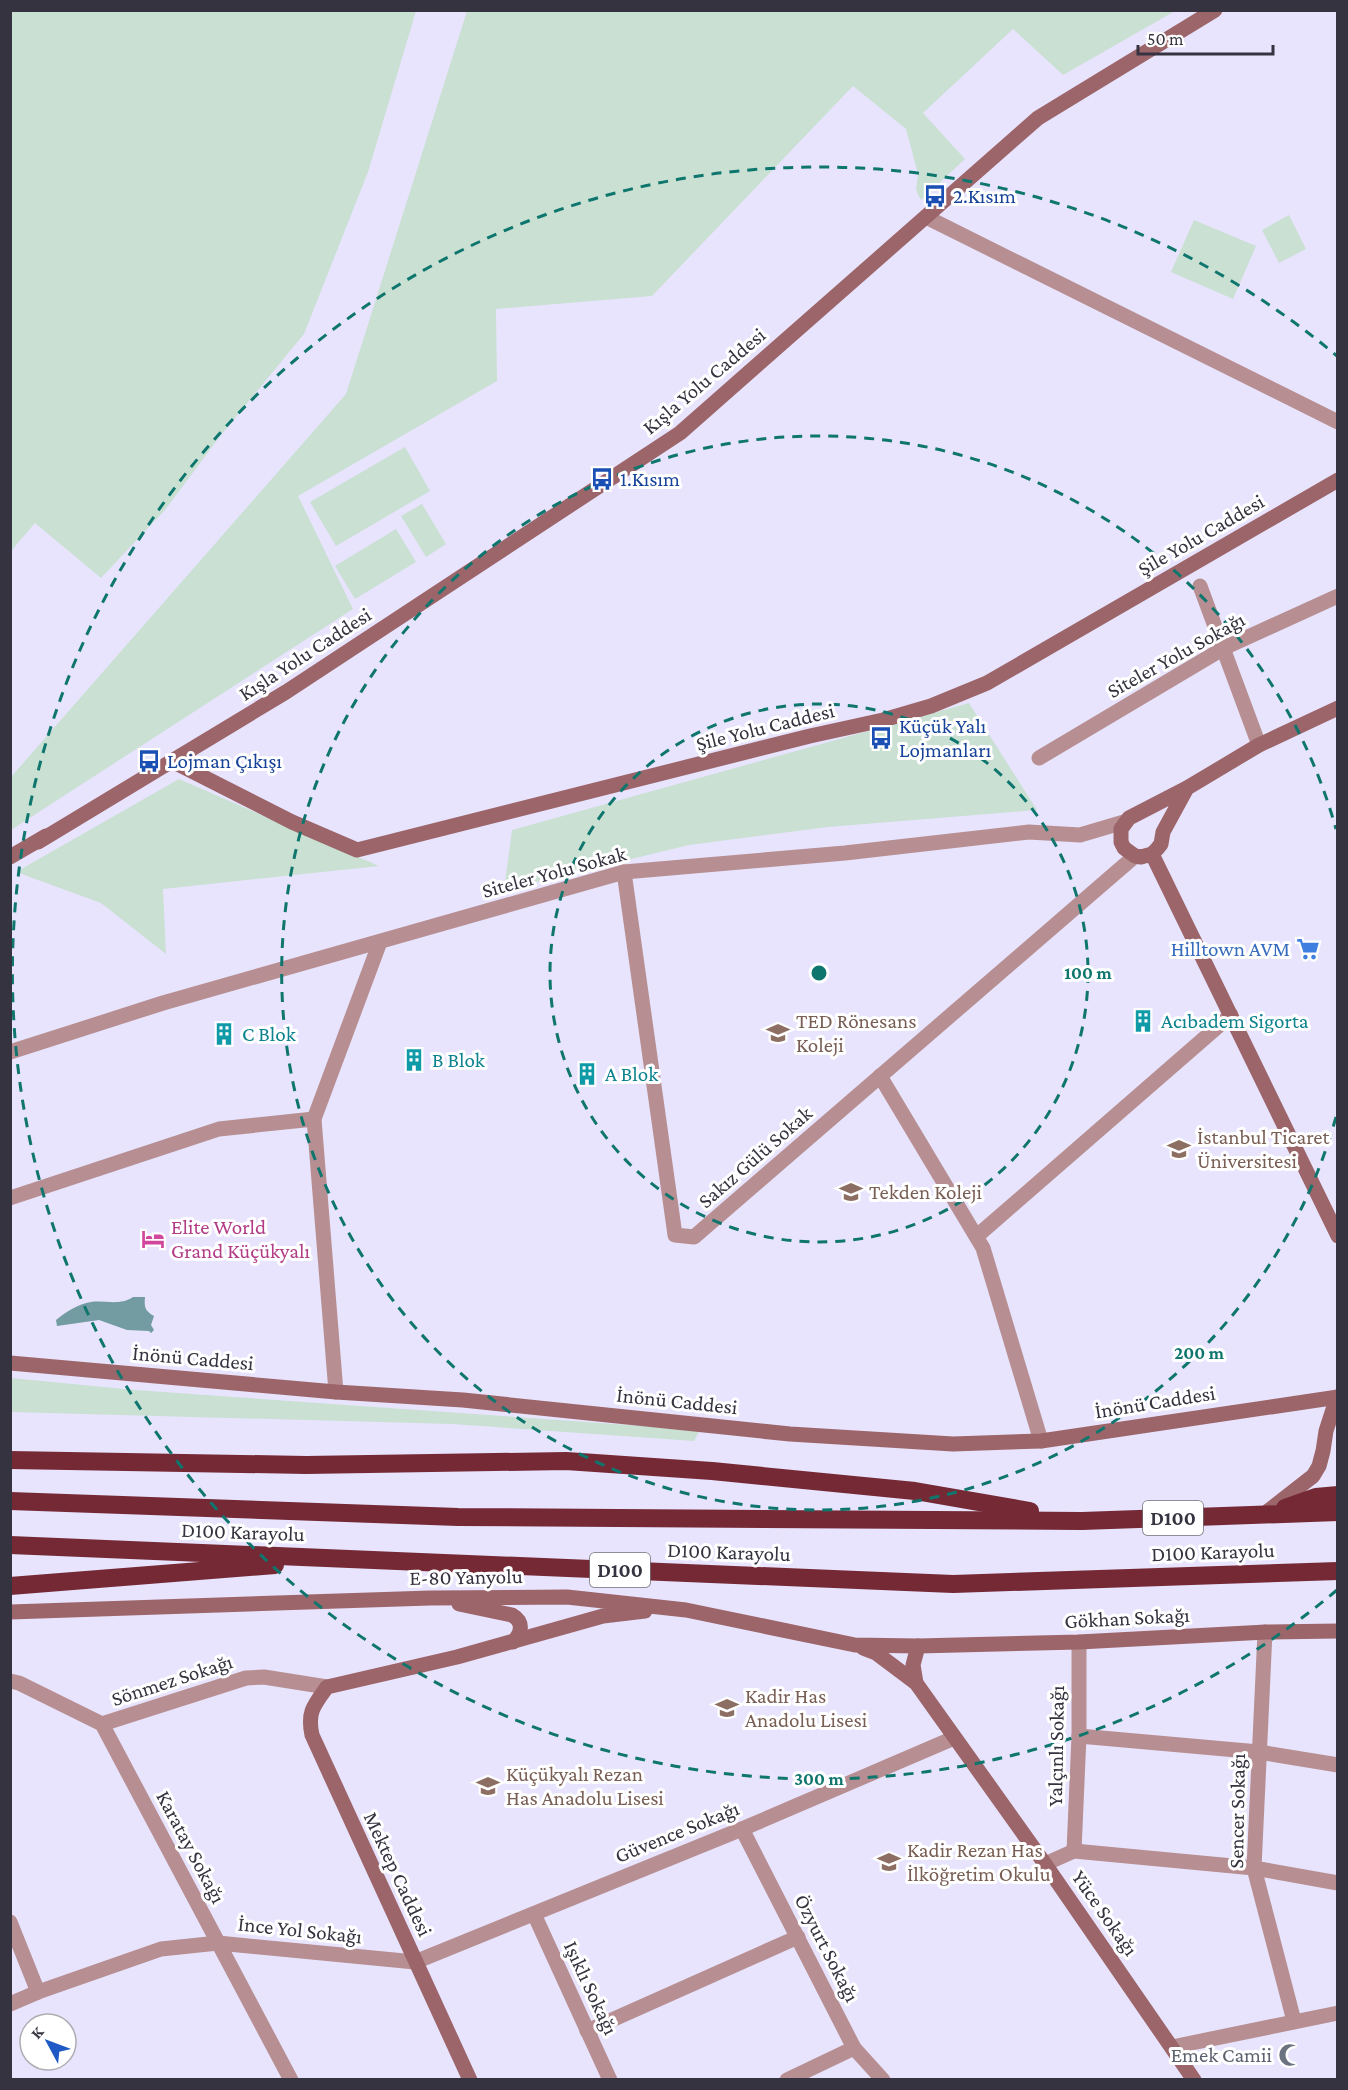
<svg xmlns="http://www.w3.org/2000/svg" width="1348" height="2090" font-family="'Crimson Pro',serif">
  <style>
    .green { fill: #c9e0d3 }
    .water { fill: #729ba2 }
    .lines { fill: none; stroke-linecap: round; stroke-linejoin: round }
    .street { stroke: #b78f92; stroke-width: 15 }
    .secondary { stroke: #9c656a; stroke-width: 15 }
    .highway { stroke: #752935; stroke-width: 18 }
    .ring { fill: none; stroke: #0f766e; stroke-width: 3; stroke-dasharray: 10 8 }
    .labels { text-anchor: middle; dominant-baseline: central; stroke-width: 6; stroke-linejoin: round; paint-order: stroke }
    .shield { fill: #fff; stroke: #727079; stroke-width: 1.5 }
    .shield-label { font-size: 20px; font-weight: bold; fill: #35333f }
    .transit-label { font-size: 21px; fill: #164399; stroke: #fff; text-anchor: start }
    .street-label { font-size: 21px; fill: #35333f; stroke: #fff }
    .shop-label { font-size: 21px; fill: #366cbe; stroke: #fff; text-anchor: end }
    .education-label { font-size: 21px; fill: #785e54; stroke: #fff; text-anchor: start }
    .culture-label { font-size: 21px; fill: #0d838f; stroke: #fff; text-anchor: start }
    .hotel-label { font-size: 21px; fill: #b23c85; stroke: #fff; text-anchor: start }
    .worship-label { font-size: 21px; fill: #5b616d; stroke: #fff; text-anchor: end }
    .centre { fill: #0f766e; stroke: #fff; stroke-width: 3 }
    .ring-label { font-size: 18px; text-anchor: middle; font-weight: bold; fill: #0f766e; stroke: #fff; stroke-width: 6; stroke-linejoin: round; paint-order: stroke }
  </style>
  <rect width="100%" height="100%" fill="#e8e4fd"/>
  <g class="green">
    <polygon points="11,10 416,11 368,172 304,334 221,435 165,510 101,578 35,523 11,551"/>
    <polygon points="467,11 1175,11 1063,75 1013,29 923,113 965,159 921,200 916,190 918,174 906,129 853,86 652,296 496,309 497,381 298,496 353,609 11,830 11,777 346,394"/>
    <polygon points="1289,215 1306,249 1279,263 1262,230"/>
    <polygon points="1194,220 1256,246 1233,299 1171,272"/>
    <polygon points="405,447 430,491 336,546 310,502"/>
    <polygon points="422,504 446,544 426,557 401,516"/>
    <polygon points="396,529 416,562 355,599 335,566"/>
    <polygon points="969,703 1037,810 828,827 689,845 504,890 512,830"/>
    <polygon points="179,779 379,866 163,889 166,954 101,903 16,872"/>
    <polygon points="11,1378 135,1390 700,1430 694,1441 452,1424 11,1412"/>
  </g>
  <path class="water" d="M133 1297H145C144 1307 145 1311 154 1316L151 1325 154 1330 151 1333 149 1331 127 1330 99 1320 57 1326 56 1320C66 1312 78 1304 91 1302 105 1300 120 1306 133 1297Z"/>
  <g class="lines">
    <g class="street">
      <polyline points="926,217 1338,422"/>
      <polyline points="1200,586 1259,745"/>
      <polyline points="1039,758 1224,648 1338,596"/>
      <polyline points="624,872 675,1235 694,1237 1135,856"/>
      <polyline points="10,1052 163,1003 624,872 845,853 1029,832 1080,835 1124,822"/>
      <polyline points="880,1076 983,1248 1041,1441"/>
      <polyline points="314,1119 380,942"/>
      <polyline points="10,1198 219,1129 314,1119 336,1392"/>
      <polyline points="977,1236 1231,1015"/>
      <polyline points="1265,1632 1254,1868 1294,2021"/>
      <polyline points="10,1681 19,1683 102,1724 291,2080"/>
      <polyline points="102,1724 246,1678 264,1677 327,1687"/>
      <polyline points="1079,1736 1259,1752 1338,1765"/>
      <polyline points="742,1829 854,2048 883,2080"/>
      <polyline points="1074,1851 1079,1736 1079,1642"/>
      <polyline points="1045,1864 1074,1851 1254,1868 1338,1883"/>
      <polyline points="534,1914 610,2080"/>
      <polyline points="10,1922 38,1992"/>
      <polyline points="10,2004 38,1992 161,1949 218,1943 415,1962 742,1829 954,1738"/>
      <polyline points="587,2031 798,1937"/>
      <polyline points="1172,2047 1338,2013"/>
      <polyline points="787,2080 854,2048"/>
    </g>
    <g class="secondary">
      <polyline points="172,761 292,822 357,850 385,843 810,736 883,720 931,706 987,683 1338,480"/>
      <polyline points="1187,788 1163,832 1161,844 1157,849 1152,854 1141,857 1135,856 1124,848 1121,842 1121,829 1129,818 1187,788 1259,745 1338,708"/>
      <polyline points="38,842 286,692 680,433 1038,118 1215,10"/>
      <polyline points="1152,854 1338,1236"/>
      <polyline points="10,857 46,836"/>
      <polyline points="10,1363 336,1392 463,1400 790,1434 953,1444 1041,1441 1338,1397"/>
      <polyline points="1263,1515 1313,1476 1319,1466 1323,1451 1326,1431 1337,1397"/>
      <path d="M459 1604 512 1615C524 1622 522 1633 513 1642"/>
      <polyline points="10,1612 430,1598 567,1597 686,1610 855,1645 918,1646 1079,1642 1266,1632 1338,1631"/>
      <polyline points="863,1648 876,1653 916,1683 1045,1864 1194,2080"/>
      <polyline points="916,1683 913,1665 918,1646"/>
      <path d="M470 2080 312 1735C307 1712 314 1705 327 1687L457 1657 603 1616 645 1611"/>
    </g>
    <g class="highway">
      <polyline points="10,1460 306,1465 566,1461 712,1471 915,1491 1030,1511"/>
      <polyline points="10,1501 458,1517 1082,1521 1338,1512"/>
      <polyline points="1285,1508 1316,1497 1338,1495"/>
      <polyline points="10,1545 953,1584 1338,1571"/>
      <polyline points="10,1586 275,1565"/>
    </g>
  </g>
  <g class="ring">
    <circle cx="819" cy="973" r="269"/>
    <path d="M1336 1117A537 537 0 1 1 1336 829"/>
    <path d="M1337 1590A806 806 0 1 1 1337 356"/>
  </g>
  <defs>
    <g id="bus-bare" transform="scale(1.8)"><path d="M-5-6H5V4H4V6H2V4H-2V6H-4V4H-5ZM-3.5-4V0h7V-4ZM-3.5 1.2v1.5H-2V1.2ZM2 1.2v1.5H3.5V1.2Z" fill="#1a4fb4" stroke="#fff" stroke-width="2.5" paint-order="stroke"/></g>
    <g id="supermarket-bare" transform="scale(1.8)"><path d="M-6-5.5h2.5l.6 2H6L4.5 2H-2.5L-4.4-4H-6ZM-1.5 3.2a1.3 1.3 0 1 0 .1 0ZM3 3.2a1.3 1.3 0 1 0 .1 0Z" fill="#3f7fe0" stroke="#fff" stroke-width="2.5" paint-order="stroke"/></g>
    <g id="building-bare" transform="scale(1.8)"><path d="M-4-6H4V6H1V3H-1V6H-4ZM-2.5-4.3h1.7v1.8h-1.7ZM.8-4.3h1.7v1.8H.8ZM-2.5-1h1.7V.8h-1.7ZM.8-1h1.7V.8H.8Z" fill="#0f9aa8" stroke="#fff" stroke-width="2.5" paint-order="stroke"/></g>
    <g id="school-bare" transform="scale(1.8)"><path d="M0-5L7-2L0 1L-7-2ZM-4 1L0 2.5L4 1V4Q0 6-4 4Z" fill="#8d6e63" stroke="#fff" stroke-width="2.5" paint-order="stroke"/></g>
    <g id="university-bare" transform="scale(1.8)"><path d="M0-5L7-2L0 1L-7-2ZM-4 1L0 2.5L4 1V4Q0 6-4 4Z" fill="#8d6e63" stroke="#fff" stroke-width="2.5" paint-order="stroke"/></g>
    <g id="hotel-bare" transform="scale(1.8)"><path d="M-6-4.5h1.5V1H6V5H4.5V3h-9V5H-6ZM-4 0a1.8 1.8 0 1 1 3.6 0ZM.5 0V-2.5h3Q6-2.5 6 0Z" fill="#d1479c" stroke="#fff" stroke-width="2.5" paint-order="stroke"/></g>
    <g id="mosque-bare" transform="scale(1.8)"><path d="M3.5-4.9A6 6 0 1 0 3.5 4.9A5 5 0 1 1 3.5-4.9Z" fill="#6b7280" stroke="#fff" stroke-width="2.5" paint-order="stroke"/></g>
  </defs>
  <g fill-rule="evenodd">
    <use href="#bus-bare" x="935" y="196"/>
    <use href="#bus-bare" x="602" y="479"/>
    <use href="#bus-bare" x="881" y="738"/>
    <use href="#bus-bare" x="149" y="761"/>
    <use href="#supermarket-bare" x="1308" y="949"/>
    <use href="#building-bare" x="1143" y="1021"/>
    <use href="#school-bare" x="778" y="1033"/>
    <use href="#building-bare" x="224" y="1034"/>
    <use href="#building-bare" x="414" y="1060"/>
    <use href="#building-bare" x="587" y="1074"/>
    <use href="#university-bare" x="1179" y="1149"/>
    <use href="#school-bare" x="851" y="1192"/>
    <use href="#hotel-bare" x="153" y="1239"/>
    <use href="#school-bare" x="727" y="1708"/>
    <use href="#school-bare" x="488" y="1786"/>
    <use href="#school-bare" x="889" y="1862"/>
    <use href="#mosque-bare" x="1290" y="2055"/>
  </g>
  <g class="labels">
    <g class="shield">
      <rect x="1143" y="1501" width="60" height="34" rx="4.5"/>
      <rect x="590" y="1553" width="60" height="34" rx="4.5"/>
    </g>
    <g class="shield-label">
      <text x="1173" y="1518">D100</text>
      <text x="620" y="1570">D100</text>
    </g>
    <g class="transit-label">
      <text x="953" y="196">2.Kısım</text>
      <text x="620" y="479">1.Kısım</text>
      <text x="899" y="726">Küçük Yalı<tspan x="899" dy="24">Lojmanları</tspan></text>
      <text x="167" y="761">Lojman Çıkışı</text>
    </g>
    <g class="street-label">
      <text transform="translate(704 381) rotate(-40)">Kışla Yolu Caddesi</text>
      <text transform="translate(1201 535) rotate(-30)">Şile Yolu Caddesi</text>
      <text transform="translate(305 654) rotate(-33)">Kışla Yolu Caddesi</text>
      <text transform="translate(1176 655) rotate(-29)">Siteler Yolu Sokağı</text>
      <text transform="translate(765 727) rotate(-14)">Şile Yolu Caddesi</text>
      <text transform="translate(554 872) rotate(-15)">Siteler Yolu Sokak</text>
      <text transform="translate(755 1157) rotate(-41)">Sakız Gülü Sokak</text>
      <text transform="translate(193 1358) rotate(5)">İnönü Caddesi</text>
      <text transform="translate(677 1401) rotate(6)">İnönü Caddesi</text>
      <text transform="translate(1155 1402) rotate(-9)">İnönü Caddesi</text>
      <text transform="translate(243 1532) rotate(2)">D100 Karayolu</text>
      <text transform="translate(729 1552) rotate(2)">D100 Karayolu</text>
      <text transform="translate(1213 1552) rotate(-2)">D100 Karayolu</text>
      <text transform="translate(466 1577) rotate(-1)">E-80 Yanyolu</text>
      <text transform="translate(1127 1618) rotate(-3)">Gökhan Sokağı</text>
      <text transform="translate(172 1680) rotate(-18)">Sönmez Sokağı</text>
      <text transform="translate(1056 1746) rotate(-89)">Yalçınlı Sokağı</text>
      <text transform="translate(1237 1811) rotate(-89)">Sencer Sokağı</text>
      <text transform="translate(677 1832) rotate(-22)">Güvence Sokağı</text>
      <text transform="translate(191 1847) rotate(62)">Karatay Sokağı</text>
      <text transform="translate(398 1874) rotate(65)">Mektep Caddesi</text>
      <text transform="translate(1105 1913) rotate(55)">Yüce Sokağı</text>
      <text transform="translate(300 1930) rotate(6)">İnce Yol Sokağı</text>
      <text transform="translate(827 1948) rotate(63)">Özyurt Sokağı</text>
      <text transform="translate(591 1988) rotate(65)">Işıklı Sokağı</text>
    </g>
    <g class="shop-label">
      <text x="1290" y="949">Hilltown AVM</text>
    </g>
    <g class="education-label">
      <text x="796" y="1021">TED Rönesans<tspan x="796" dy="24">Koleji</tspan></text>
      <text x="1197" y="1137">İstanbul Ticaret<tspan x="1197" dy="24">Üniversitesi</tspan></text>
      <text x="869" y="1192">Tekden Koleji</text>
      <text x="745" y="1696">Kadir Has<tspan x="745" dy="24">Anadolu Lisesi</tspan></text>
      <text x="506" y="1774">Küçükyalı Rezan<tspan x="506" dy="24">Has Anadolu Lisesi</tspan></text>
      <text x="907" y="1850">Kadir Rezan Has<tspan x="907" dy="24">İlköğretim Okulu</tspan></text>
    </g>
    <g class="culture-label">
      <text x="1161" y="1021">Acıbadem Sigorta</text>
      <text x="242" y="1034">C Blok</text>
      <text x="432" y="1060">B Blok</text>
      <text x="605" y="1074">A Blok</text>
    </g>
    <g class="hotel-label">
      <text x="171" y="1227">Elite World<tspan x="171" dy="24">Grand Küçükyalı</tspan></text>
    </g>
    <g class="worship-label">
      <text x="1272" y="2055">Emek Camii</text>
    </g>
  </g>
  <circle cx="819" cy="973" r="9" class="centre"/>
  <g class="ring-label">
    <text x="1088" y="979">100 m</text>
    <text x="1199" y="1359">200 m</text>
    <text x="819" y="1785">300 m</text>
  </g>
  <rect width="1348" height="2090" fill="none" stroke="#35333f" stroke-width="24"/>
  <g transform="translate(48 2042) rotate(311)"><circle r="28" fill="#ffffff" stroke="#aeadb2" stroke-width="1.5"/>
  <path d="M0-4.5L10 22L0 15L-10 22Z" fill="#1e59c5"/>
  <text y="-9" font-size="16" font-weight="bold" text-anchor="middle" fill="#35333f">K</text>
  </g>
  <path d="M1138 45v9h135v-9" fill="none" stroke="#35333f" stroke-width="3"/>
  <text x="1147" y="45" font-size="18" fill="#35333f" stroke="#ffffff" stroke-width="4.5" paint-order="stroke">50 m</text>
</svg>
